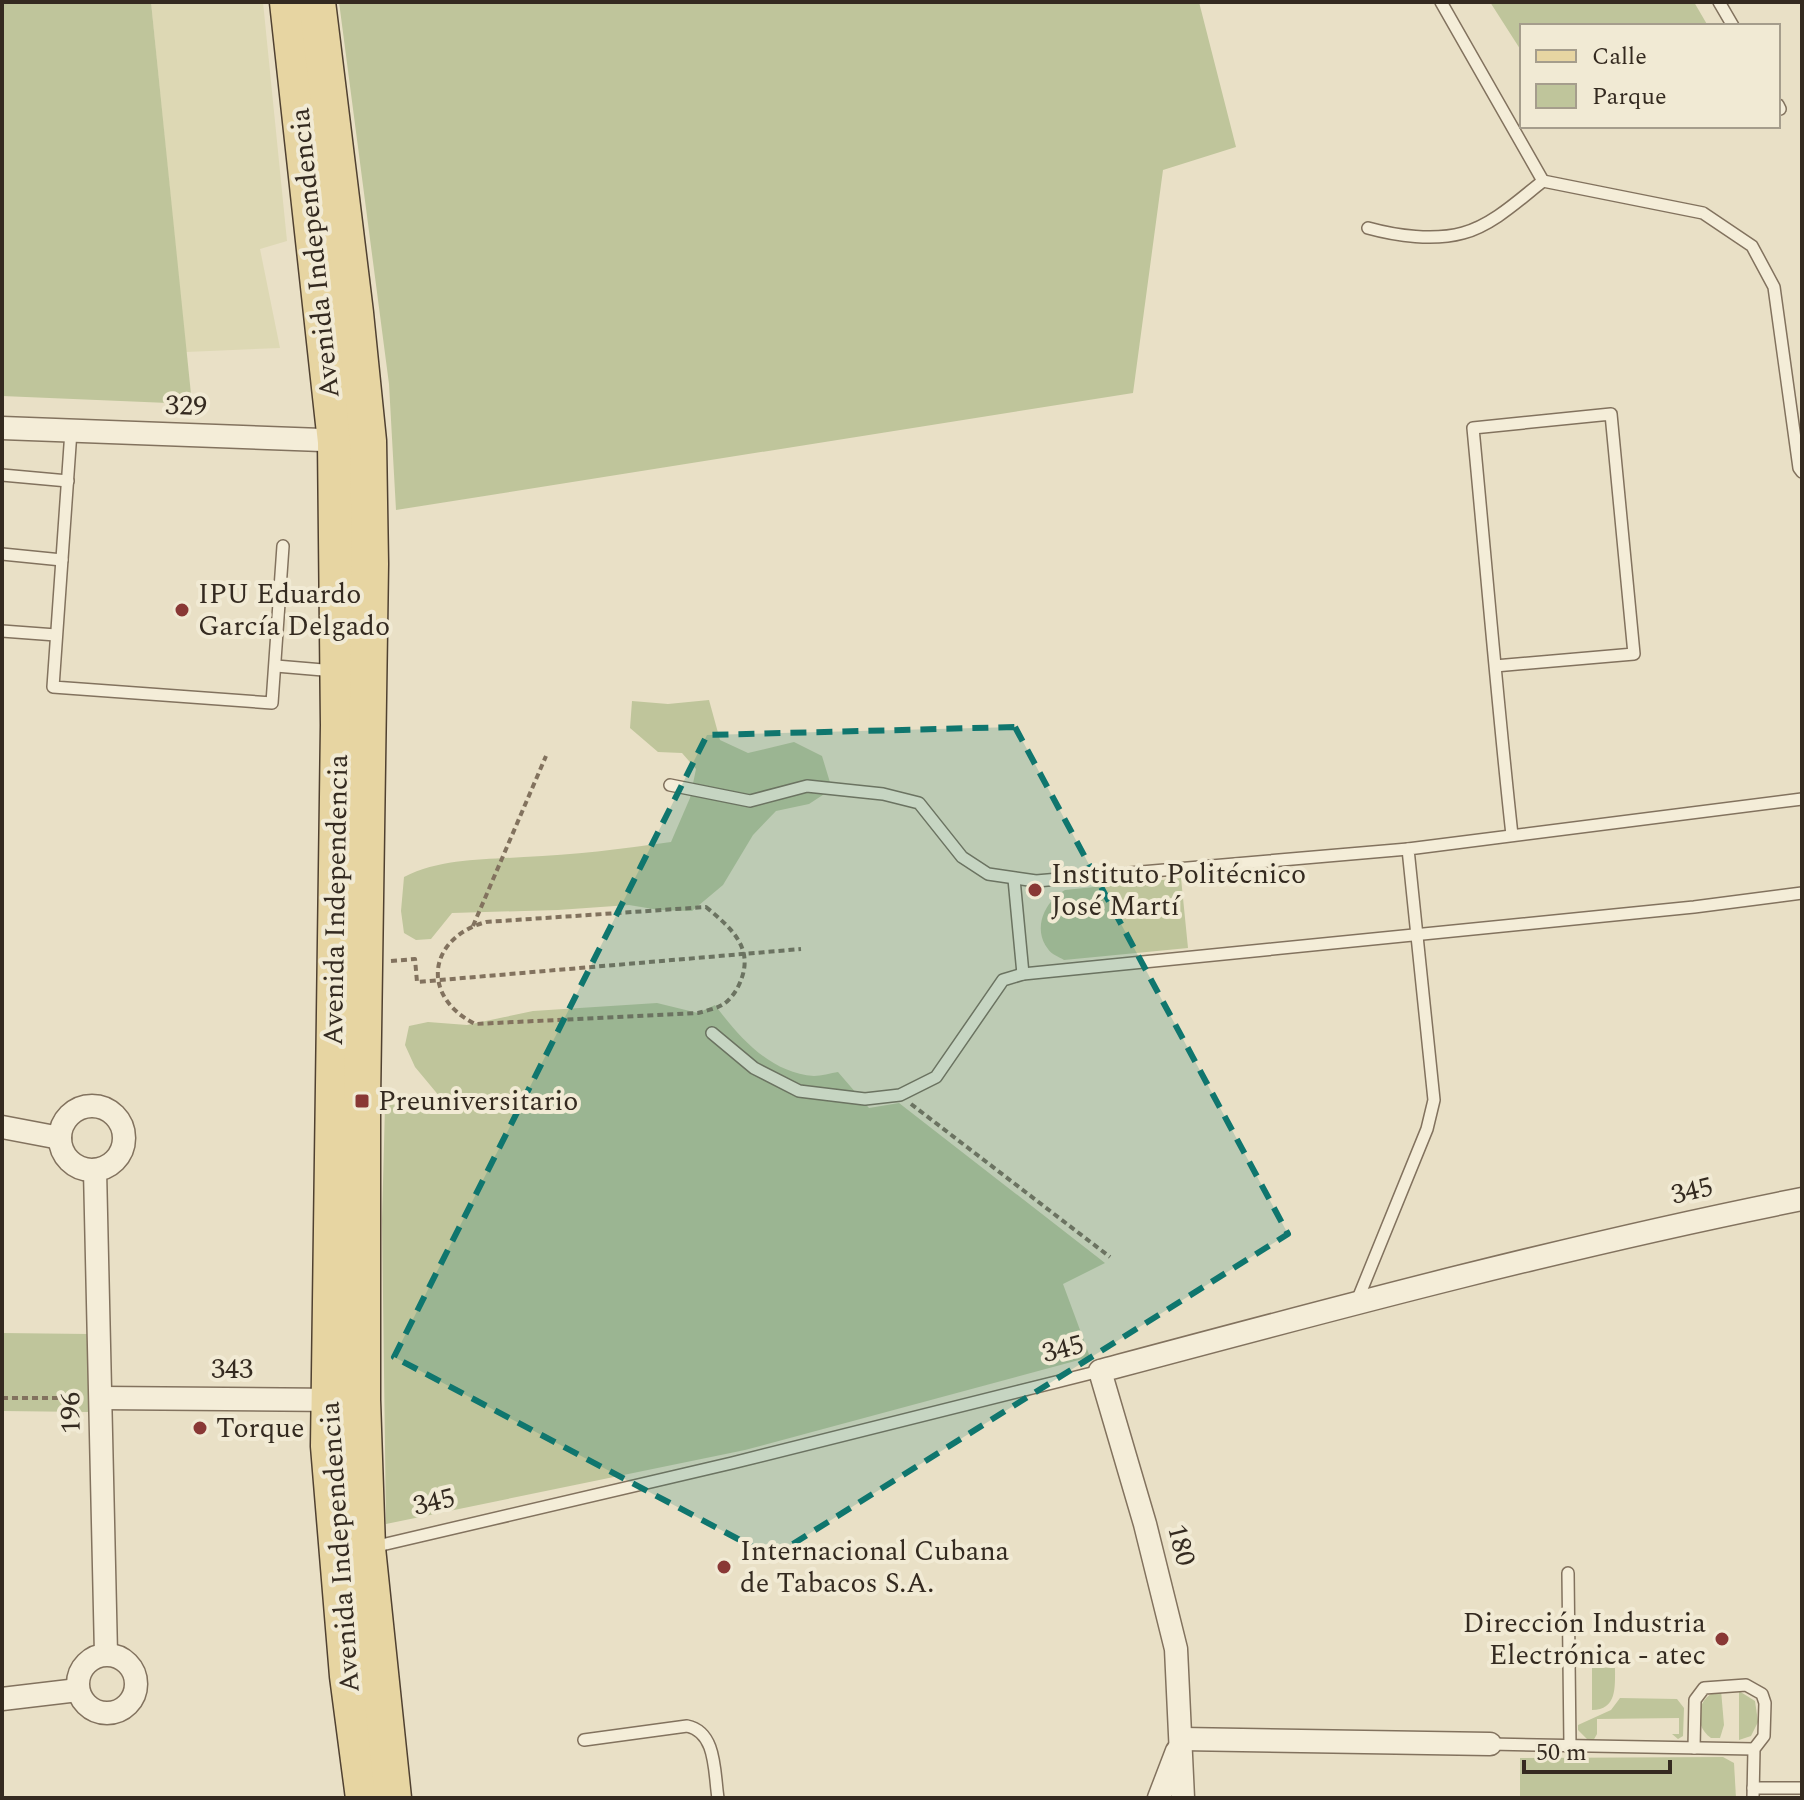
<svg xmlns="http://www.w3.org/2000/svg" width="1804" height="1800" font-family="Spectral,serif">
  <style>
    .farmland { fill: #ddd8b4 }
    .green { fill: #bfc59b }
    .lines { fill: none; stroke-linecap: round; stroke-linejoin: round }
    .service-casing { stroke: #82725e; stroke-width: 14 }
    .minor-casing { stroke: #82725e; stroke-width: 25 }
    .primary-casing { stroke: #504131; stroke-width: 39 }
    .path { stroke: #82725e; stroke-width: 4; stroke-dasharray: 6 4; stroke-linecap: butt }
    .service { stroke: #f4edd8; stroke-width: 11 }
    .minor { stroke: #f4edd8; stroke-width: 22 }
    .primary { stroke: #e7d5a2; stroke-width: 36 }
    .marked { fill: #0f766e; fill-opacity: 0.2; stroke: #0f766e; stroke-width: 6; stroke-dasharray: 16 10; stroke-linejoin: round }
    .poi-dot { fill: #893835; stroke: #f1ead4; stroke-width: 3 }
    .labels { text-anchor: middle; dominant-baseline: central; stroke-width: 8; stroke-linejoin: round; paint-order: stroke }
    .street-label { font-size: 28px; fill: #342a20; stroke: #f1ead4 }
    .poi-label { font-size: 28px; fill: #342a20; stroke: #f1ead4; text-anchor: start }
  </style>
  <rect width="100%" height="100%" fill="#e9e0c6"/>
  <polygon class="farmland" points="151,2 263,2 287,241 260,249 280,348 186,352"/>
  <g class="green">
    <polygon points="2,2 151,2 192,404 2,396"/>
    <polygon points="339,2 1199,2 1236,147 1163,170 1133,393 396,510 389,384"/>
    <polygon points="1490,2 1694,2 1708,26 1522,26 1522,52"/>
    <path d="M709 700 720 740 748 753 794 742 822 756 832 789 809 804 776 811 753 835 723 885 692 911 659 910 629 905 558 910 452 913 431 939 416 940 404 933 401 911 404 877C442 858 483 860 524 857 573 855 622 849 671 842L690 798 696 769 682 753 658 752 630 728 632 701 668 704Z"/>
    <path d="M1181 878 1188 948 1064 960C1059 957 1051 954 1048 949 1032 928 1045 901 1065 890Z"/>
    <path d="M657 1003 698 1013 715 1005C739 1037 770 1073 814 1076 821 1076 831 1073 838 1072L869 1108 899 1103 1105 1263 1063 1284 1090 1357 745 1450 386 1524 382 1220 385 1106 440 1097 415 1067 405 1045 409 1026 428 1022 467 1025 533 1011Z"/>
    <polygon points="2,1333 89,1334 88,1412 2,1411"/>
    <path d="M1592 1667 1615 1668C1615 1687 1617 1710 1592 1710Z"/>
    <path d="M1721 1690 1724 1725 1720 1738H1711C1691 1724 1698 1694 1721 1690Z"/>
    <polygon points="1739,1691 1755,1701 1758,1722 1751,1736 1739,1740"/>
    <polygon points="1620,1698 1677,1699 1684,1708 1683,1736 1678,1739 1672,1734 1679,1734 1679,1718 1597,1719 1597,1734 1593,1741 1587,1739 1578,1730 1578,1725 1611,1710"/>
    <polygon points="1723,1757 1734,1763 1736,1798 1520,1798 1520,1758"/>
  </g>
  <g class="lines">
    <g class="service-casing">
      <g id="service">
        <polyline points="1441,2 1543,181"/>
        <polyline points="1719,2 1733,26"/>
        <polyline points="1778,105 1780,109"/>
        <path d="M1368 228C1397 236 1434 241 1463 233 1493 225 1520 199 1543 181L1703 213 1752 246 1774 287 1799 468 1802 472"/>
        <polyline points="71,431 53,687 272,703 283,546"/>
        <polyline points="2,475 68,481"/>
        <polyline points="2,554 62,560"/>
        <polyline points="2,631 56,635"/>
        <polyline points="276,666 335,671"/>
        <path d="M1495 666 1634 654 1611 414 1473 428C1486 564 1497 699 1512 835"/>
        <polyline points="670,785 750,801 807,786 883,794 919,803 962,857 988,874 1036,881 1408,849"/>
        <polyline points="1014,879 1023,974"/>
        <polyline points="712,1033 754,1068 799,1091 865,1099 900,1095 936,1077 1003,980 1023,974 1694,907 1802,893"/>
        <polyline points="1357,1301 1427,1129 1434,1100 1408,849 1802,799"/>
        <polyline points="373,1547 732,1463 1100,1371"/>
        <polyline points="1568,1573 1570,1746"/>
        <path d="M584 1740 687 1726C717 1732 714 1773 718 1798"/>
        <polyline points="1490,1744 1754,1749"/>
        <polyline points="1694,1748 1695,1700 1704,1688 1746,1685 1762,1694 1765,1703 1764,1736 1754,1749 1753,1798"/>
        <polyline points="1753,1788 1802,1788"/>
      </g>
    </g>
    <g class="minor-casing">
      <g id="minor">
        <polyline points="2,428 349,441"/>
        <circle cx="92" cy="1138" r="32"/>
        <polyline points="2,1127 60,1138"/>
        <polyline points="95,1170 106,1654"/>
        <polyline points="101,1398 339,1400"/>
        <circle cx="107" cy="1684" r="29"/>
        <polyline points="2,1699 78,1690"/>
        <polyline points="1182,1739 1490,1744"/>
        <polyline points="1159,1798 1177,1751"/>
        <path d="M1183 1798 1176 1649 1145 1524 1100 1371C1332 1309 1566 1246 1802 1199"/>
      </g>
    </g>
    <g class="primary-casing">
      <g id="primary">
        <polyline points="288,2 336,442 339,725 329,1446 348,1676 364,1798"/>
        <polyline points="317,2 355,313 368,441 370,564 362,1101 362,1400 367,1548 393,1798"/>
      </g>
    </g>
    <g class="path">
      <path d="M706 907C730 927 754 947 741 980 738 989 730 1001 722 1005 715 1009 705 1011 698 1013L475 1024C420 996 428 938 486 922Z"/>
      <polyline points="473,926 546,756"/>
      <polyline points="391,961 415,959 417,982 801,949"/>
      <polyline points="911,1104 1110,1257"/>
      <polyline points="2,1398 80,1398"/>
    </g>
    <use href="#service" class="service"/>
    <use href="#minor" class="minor"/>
    <use href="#primary" class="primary"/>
  </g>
  <path class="marked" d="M1015 727 1288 1234 772 1557 394 1357 707 735Z"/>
  <g class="poi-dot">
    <circle cx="182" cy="610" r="8"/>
    <circle cx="1035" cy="890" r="8"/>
    <rect x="354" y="1093" width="16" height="16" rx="4"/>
    <circle cx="200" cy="1428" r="8"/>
    <circle cx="724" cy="1567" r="8"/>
    <circle cx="1722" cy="1639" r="8"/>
  </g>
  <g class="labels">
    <g class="street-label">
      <text transform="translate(315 253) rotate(-96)">Avenida Independencia</text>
      <text transform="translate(186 406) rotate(2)">329</text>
      <text transform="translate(336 900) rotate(-89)">Avenida Independencia</text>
      <text transform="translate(1692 1191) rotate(-13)">345</text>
      <text transform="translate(1063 1349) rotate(-14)">345</text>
      <text x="232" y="1369">343</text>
      <text transform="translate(71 1413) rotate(-91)">196</text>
      <text transform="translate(434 1502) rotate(-13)">345</text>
      <text transform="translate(1181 1545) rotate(76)">180</text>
      <text transform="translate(340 1547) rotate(-94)">Avenida Independencia</text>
    </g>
    <g class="poi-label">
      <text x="198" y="594">IPU Eduardo<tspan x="198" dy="32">García Delgado</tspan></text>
      <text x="1051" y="874">Instituto Politécnico<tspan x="1051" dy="32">José Martí</tspan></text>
      <text x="378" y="1101">Preuniversitario</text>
      <text x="216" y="1428">Torque</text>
      <text x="740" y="1551">Internacional Cubana<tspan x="740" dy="32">de Tabacos S.A.</tspan></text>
      <text x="1706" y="1623" text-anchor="end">Dirección Industria<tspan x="1706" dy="32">Electrónica - atec</tspan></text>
    </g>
  </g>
  <rect width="1804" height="1800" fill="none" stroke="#342a20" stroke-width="8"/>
  <rect x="1520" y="24" width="260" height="104" fill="#f1ead4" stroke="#a59d8c" stroke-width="2"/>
  <rect x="1536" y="50" width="40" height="12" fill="#e7d5a2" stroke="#a59d8c" stroke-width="2"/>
  <text x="1592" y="64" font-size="24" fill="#342a20">Calle</text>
  <rect x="1536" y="84" width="40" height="24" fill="#bfc59b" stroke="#a59d8c" stroke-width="2"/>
  <text x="1592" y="104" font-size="24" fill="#342a20">Parque</text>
  <path d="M1524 1760v12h146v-12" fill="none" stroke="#342a20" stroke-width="4"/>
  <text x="1536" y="1760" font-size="24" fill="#342a20" stroke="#f1ead4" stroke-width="6" paint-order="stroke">50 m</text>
</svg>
